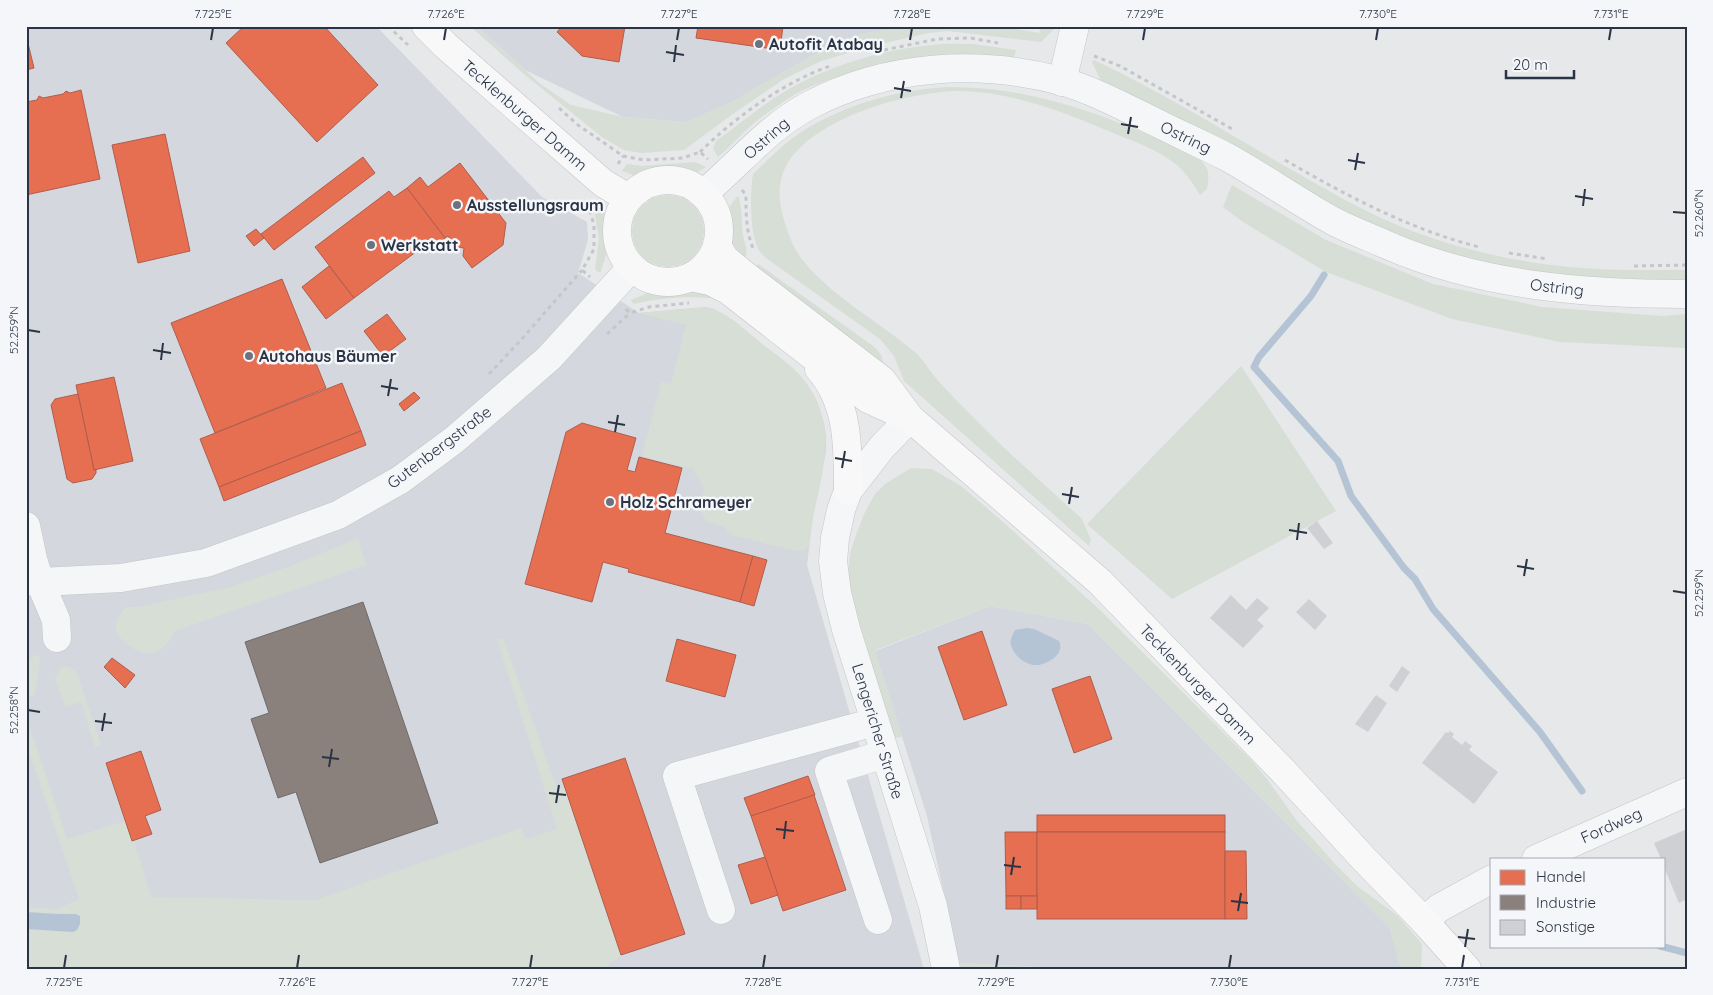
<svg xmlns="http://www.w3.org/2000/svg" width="1713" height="995" font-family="Quicksand,sans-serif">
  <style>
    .built { fill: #d4d7dd }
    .green { fill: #d6ded6 }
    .water { fill: #b4c4d5 }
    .shops { fill: #e76f51; stroke: #af5d4d }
    .industry { fill: #8a817c; stroke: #6e6a6c }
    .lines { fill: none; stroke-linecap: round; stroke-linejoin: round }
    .stream { stroke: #b4c4d5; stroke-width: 7 }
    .building { fill: #ced0d3 }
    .minor-casing { stroke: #c4c6c8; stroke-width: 29 }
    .major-casing { stroke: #c2c5c8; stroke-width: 29 }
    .path { stroke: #c5c6ca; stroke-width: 3; stroke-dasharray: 4 4; stroke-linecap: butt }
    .minor { stroke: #f5f6f7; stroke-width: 28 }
    .major { stroke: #f8f8f8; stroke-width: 28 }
    .ticks { fill: none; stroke: #2b3445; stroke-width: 2 }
    .poi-dot { fill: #6c737f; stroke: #f4f6f9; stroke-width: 2 }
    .labels { text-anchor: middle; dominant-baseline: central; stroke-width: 5; stroke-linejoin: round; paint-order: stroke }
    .poi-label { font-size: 16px; font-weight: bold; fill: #2b3445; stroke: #f4f6f9; text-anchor: start }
    .street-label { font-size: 16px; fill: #2b3445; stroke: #f4f6f9 }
    .neatline { fill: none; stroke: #2b3445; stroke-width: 2 }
    .ticks-label { font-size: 12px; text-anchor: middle; fill: #2b3445 }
  </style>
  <rect width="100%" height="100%" fill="#e6e8ea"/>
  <g class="built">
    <polygon points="26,26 376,26 542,197 587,222 588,240 578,273 639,313 705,307 714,309 735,322 798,374 818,406 824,423 826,436 826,452 813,515 807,565 924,969 627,969 104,953 26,949"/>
    <polygon points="477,26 906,26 862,34 817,53 730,103 686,122 623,117 525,70"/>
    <polygon points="990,606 1088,624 1390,928 1401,969 1079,969 959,963 927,816 875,651"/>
  </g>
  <g class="green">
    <polygon points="470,26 477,26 539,83 571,105 623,117 686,122 730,103 817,53 862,34 906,26 999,26 1039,33 1041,26 1057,26 1041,42 948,31 928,33 872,46 821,61 784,79 730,116 684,150 641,153 624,150 602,137 525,75"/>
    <path d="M973 44 1016 50 1014 57C952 51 908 55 848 73 828 80 806 87 789 98 777 106 765 114 754 123 742 133 731 146 718 157L713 148 716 141C739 125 760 106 784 92 825 67 883 49 932 45 945 43 959 44 973 44Z"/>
    <path d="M1094 60C1160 91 1221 129 1283 165 1326 189 1368 215 1415 232 1463 250 1517 262 1569 267 1608 271 1648 270 1687 270V280C1664 281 1641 280 1619 279 1563 277 1508 272 1454 256 1377 234 1307 190 1237 151 1193 127 1147 106 1102 83L1092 62Z"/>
    <path d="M948 87C1027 87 1092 110 1164 142 1177 148 1198 153 1206 167 1210 173 1208 182 1207 189L1200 195C1193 183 1184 170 1173 162 1157 150 1136 142 1118 135 1068 114 1018 93 963 91 910 90 794 121 781 180 776 200 785 226 793 245 815 288 881 322 917 354 924 361 929 370 935 377 947 391 961 405 974 418 1008 453 1046 486 1082 519L1091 540 1089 546 904 381 894 356 880 339 773 263C769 260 764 257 761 253 749 238 750 192 753 174 765 163 777 150 790 140 835 107 892 90 948 87Z"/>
    <polygon points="695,162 706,167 693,175 661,172 645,177 636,176 622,171 627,164 643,166"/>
    <polygon points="1232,185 1326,240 1433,284 1542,307 1663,316 1687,314 1687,348 1560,342 1452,319 1326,272 1243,222 1223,207"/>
    <circle cx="668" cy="231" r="36"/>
    <path d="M738 196C743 208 741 222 743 235 744 242 748 248 746 255 746 256 743 260 742 261 728 240 717 217 738 196Z"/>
    <path d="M599 202C614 228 610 245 600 273L595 269 599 238 594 210Z"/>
    <path d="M758 264 873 346C882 354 885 359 880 370L753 271Z"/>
    <path d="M693 286 714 294 710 298C685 296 658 298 634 304L631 300 650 292 673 291Z"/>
    <path d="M705 307C727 311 745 330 762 344 774 353 787 362 798 373 848 427 815 484 809 545L804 551H795L730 535 725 527 707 522 699 509 704 488 693 469 642 456 661 382 671 384 686 325 639 313Z"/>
    <polygon points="1241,366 1336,511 1172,599 1087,524"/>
    <polygon points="911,468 932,469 961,486 1002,521 1101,611 1250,759 1267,779 1297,821 1336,865 1357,886 1398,916 1422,944 1421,969 1401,969 1390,928 1088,624 990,606 875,650 902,737 894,738 859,642 848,577 850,553 857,532 865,512 875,494 885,484"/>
    <path d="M358 538 366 565 175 631C164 654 146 661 126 643 120 638 114 632 116 623 117 617 122 612 126 607H138L230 587 288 567Z"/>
    <polygon points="503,638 557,788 565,789 621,955 604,969 26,969 26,929 73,932 65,913 57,914 26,912 26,907 57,909 79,899 26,743 26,715 67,839 126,821 132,841 134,840 151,897 315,900 521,828 526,839 557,829 497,639"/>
    <polygon points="39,654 40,663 35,695 26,698 26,678 28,677 26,659"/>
    <polygon points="64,666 70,667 77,673 101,745 95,747 81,702 65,707 55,678 60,669"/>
    <polygon points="959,963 1079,969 960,969"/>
  </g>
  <g class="water">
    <path d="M1027 628 1034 629 1059 641C1065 653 1050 663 1039 665 1027 666 1014 657 1011 645 1009 640 1013 635 1015 630Z"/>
    <polygon points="26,912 57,914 76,914 80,916 80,924 77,930 73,932 26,929"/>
  </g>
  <g class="shops">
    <polygon points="244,26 324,26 378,85 317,142 226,43"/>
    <polygon points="562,26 625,26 619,62 582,56 557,32"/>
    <polygon points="698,26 783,26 780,50 696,38"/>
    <polygon points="26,35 34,68 26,70"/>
    <polygon points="81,90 100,179 26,195 26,102 37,100 39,96 43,98 63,94 66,91 70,93"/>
    <polygon points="165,134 190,251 138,263 112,145"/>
    <polygon points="363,157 375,173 274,250 261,234"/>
    <polygon points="460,163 506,223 503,245 472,268 463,256 464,248 456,247 448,236 445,238 407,188 420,177 428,187"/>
    <polygon points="407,188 445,238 432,248 428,243 354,298 315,247 389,191 394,197"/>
    <polygon points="256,229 264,238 254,246 246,236"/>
    <polygon points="329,266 354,298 326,319 302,287"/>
    <polygon points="282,279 326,388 215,433 171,323"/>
    <polygon points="387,314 406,339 383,356 364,331"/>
    <polygon points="114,377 133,461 94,470 76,385"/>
    <polygon points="342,383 361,431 219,487 200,439"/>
    <polygon points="414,392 420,398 404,411 399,404"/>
    <polygon points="78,394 94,470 96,469 96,473 92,479 73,483 67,479 51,405 55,399"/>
    <polygon points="582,423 636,438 627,470 635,472 639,457 682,468 665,533 753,556 740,602 628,572 629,569 603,562 592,602 525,584 566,432"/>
    <polygon points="361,431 366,445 224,501 219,487"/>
    <polygon points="753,556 767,560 754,606 740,602"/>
    <polygon points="982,631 1007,705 964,720 938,647"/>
    <polygon points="677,639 736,655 725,697 666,681"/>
    <polygon points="112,658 135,675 125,688 104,667"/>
    <polygon points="1090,676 1112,739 1074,753 1052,689"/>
    <polygon points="141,751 161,810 145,816 152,834 132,841 106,763"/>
    <polygon points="625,758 685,934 621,955 562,779"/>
    <polygon points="808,776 815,795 751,816 744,798"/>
    <polygon points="814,795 846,890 783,911 751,816"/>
    <rect x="1037" y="815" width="188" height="17"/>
    <polygon points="1005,832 1037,832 1037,896 1006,896"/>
    <rect x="1037" y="832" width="188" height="87"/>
    <polygon points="1225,851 1246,851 1247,919 1225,919"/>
    <polygon points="765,857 778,895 751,904 738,865"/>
    <rect x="1006" y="896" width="15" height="13"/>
    <rect x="1021" y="896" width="16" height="13"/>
  </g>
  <polygon class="industry" points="363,602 438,823 320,863 296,792 278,798 251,719 269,713 245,642"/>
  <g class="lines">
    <g class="stream">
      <polyline points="1324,275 1311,296 1259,357 1254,367 1338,461 1351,496 1404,568 1415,579 1433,609 1540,732 1582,791"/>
      <polyline points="1660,946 1687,953"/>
    </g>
  </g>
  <g class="building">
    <polygon points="1317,521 1333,543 1324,549 1307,528"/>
    <polygon points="1231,595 1246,610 1257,598 1269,608 1257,620 1264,626 1243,648 1210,618"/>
    <polygon points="1309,599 1327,616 1315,630 1296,612"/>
    <polygon points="1402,666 1410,672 1397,692 1389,686"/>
    <polygon points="1376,695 1387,703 1368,732 1355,724"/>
    <polygon points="1450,731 1454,734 1452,737 1462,745 1465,741 1472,746 1469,750 1498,772 1474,804 1422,763 1446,732 1448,733"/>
    <polygon points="1687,829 1687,899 1679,903 1664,867 1664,859 1661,859 1654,843"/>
  </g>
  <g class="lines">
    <g class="minor-casing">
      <g id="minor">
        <polyline points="1062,82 1075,26"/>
        <path d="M703 194C739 164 768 127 810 105 886 65 978 59 1061 81 1093 90 1124 107 1155 122 1179 134 1203 145 1227 157 1263 177 1297 201 1333 221 1350 230 1369 237 1387 245 1481 286 1585 294 1687 294"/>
        <polyline points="910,418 882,447 848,491 841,510 835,538 833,561 837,593 846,629 933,906 946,969"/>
        <polyline points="26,526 33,559 40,582 56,620 57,638"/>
        <polyline points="26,581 40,582 121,578 206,563 338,515 400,480 454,440 549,358 632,267"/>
        <polyline points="1536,859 1687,792"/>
        <polyline points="721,910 677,776 875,722"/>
        <polyline points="878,920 829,771 885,754"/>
        <polyline points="1424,921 1439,908 1492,879"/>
      </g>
    </g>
    <g class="major-casing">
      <g id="major">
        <polyline points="426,26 446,46 603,183 628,198"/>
        <circle cx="668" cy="231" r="51"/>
        <polyline points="717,245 724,258 742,273 882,380 910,418 1100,582 1284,772 1364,859 1424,921 1467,969"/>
        <polyline points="691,277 710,281 728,290 868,399 908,417"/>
        <path d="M819 369C849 403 848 448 848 491"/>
      </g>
    </g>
    <g class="path">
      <polyline points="388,26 408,45"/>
      <polyline points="884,50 937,39 971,38 998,43"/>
      <polyline points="1094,56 1120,66 1234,130"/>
      <polyline points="559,108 578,125 623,156 644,160 683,158 700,152 708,159"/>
      <path d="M700 152C734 118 784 82 830 66"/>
      <path d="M1285 160C1347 196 1409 229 1479 247"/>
      <polyline points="618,164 623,156"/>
      <path d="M742 190 746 195C746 214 746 231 753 248"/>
      <polyline points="589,203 588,205 594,225 594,249 582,270 590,277"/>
      <polyline points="1509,253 1548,259"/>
      <polyline points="1634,266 1687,265"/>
      <polyline points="626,309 630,313 649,307 689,303"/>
      <polyline points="607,334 630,313"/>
      <polyline points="489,374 520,341 582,270"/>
    </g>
    <use href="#minor" class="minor"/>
    <use href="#major" class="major"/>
  </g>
  <path class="ticks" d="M211 40 213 28M444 40 446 28M677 40 679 28M910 40 912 28M1143 40 1145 28M1376 40 1378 28M1609 40 1611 28M666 52 684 55M674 62 676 45M894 88 911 91M901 98 904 81M1121 124 1138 127M1128 134 1131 117M1348 160 1365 163M1355 170 1358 153M1575 196 1593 199M1583 206 1585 189M1673 212 1686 213M28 330 40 332M153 350 171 353M161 360 163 343M381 386 398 389M388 396 391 379M608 422 625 425M615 432 618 415M835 458 852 461M842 468 845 451M1062 494 1079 497M1069 504 1072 487M1289 530 1307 533M1297 540 1299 523M1517 566 1534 569M1524 576 1527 559M1673 591 1686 593M28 710 40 712M95 721 112 723M102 731 105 713M322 757 339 759M329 767 332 749M549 793 566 795M556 803 559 785M776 829 794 831M784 839 786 821M1004 865 1021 867M1011 875 1014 857M1231 901 1248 903M1238 911 1241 893M1458 937 1475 939M1465 947 1468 929M64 968 66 955M297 968 299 955M530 968 532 955M763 968 765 955M996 968 998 955M1229 968 1231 955M1462 968 1464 955"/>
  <g class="poi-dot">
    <circle cx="759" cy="44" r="5"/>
    <circle cx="457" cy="205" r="5"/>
    <circle cx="371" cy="245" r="5"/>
    <circle cx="249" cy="356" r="5"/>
    <circle cx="610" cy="502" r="5"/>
  </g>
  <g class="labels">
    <g class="poi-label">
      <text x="769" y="44">Autofit Atabay</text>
      <text x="467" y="205">Ausstellungsraum</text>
      <text x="381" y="245">Werkstatt</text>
      <text x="259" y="356">Autohaus Bäumer</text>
      <text x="620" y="502">Holz Schrameyer</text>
    </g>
    <g class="street-label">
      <text transform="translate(525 115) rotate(41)">Tecklenburger Damm</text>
      <text transform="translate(1186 137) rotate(26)">Ostring</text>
      <text transform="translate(766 138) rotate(-41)">Ostring</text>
      <text transform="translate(1557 287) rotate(7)">Ostring</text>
      <text transform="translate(439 447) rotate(-37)">Gutenbergstraße</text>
      <text transform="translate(1198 684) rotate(46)">Tecklenburger Damm</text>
      <text transform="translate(878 731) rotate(73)">Lengericher Straße</text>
      <text transform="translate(1611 825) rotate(-24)">Fordweg</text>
    </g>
  </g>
  <rect width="1713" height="995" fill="none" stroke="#f4f6f9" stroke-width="55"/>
  <rect x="1490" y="858" width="175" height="90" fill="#f4f6f9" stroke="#a4a8b1"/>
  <rect x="1500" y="870" width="25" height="15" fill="#e76f51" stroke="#a4a8b1"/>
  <text x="1536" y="882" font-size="15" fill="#2b3445">Handel</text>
  <rect x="1500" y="895" width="25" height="15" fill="#8a817c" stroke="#a4a8b1"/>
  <text x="1536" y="908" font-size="15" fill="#2b3445">Industrie</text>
  <rect x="1500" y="920" width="25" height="15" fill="#ced0d3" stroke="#a4a8b1"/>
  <text x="1536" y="932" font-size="15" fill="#2b3445">Sonstige</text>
  <path d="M1506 70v8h68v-8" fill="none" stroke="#2b3445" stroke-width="2.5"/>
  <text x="1513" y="70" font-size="15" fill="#2b3445" stroke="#f4f6f9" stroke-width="4" paint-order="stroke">20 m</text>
  <rect x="28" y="28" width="1658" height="940" class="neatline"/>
  <g class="ticks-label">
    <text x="213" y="18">7.725°E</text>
    <text x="446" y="18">7.726°E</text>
    <text x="679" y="18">7.727°E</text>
    <text x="912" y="18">7.728°E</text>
    <text x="1145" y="18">7.729°E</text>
    <text x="1378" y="18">7.730°E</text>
    <text x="1611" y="18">7.731°E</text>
    <text transform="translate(1699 213) rotate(-90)" y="4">52.260°N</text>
    <text transform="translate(14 330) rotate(-90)" y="4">52.259°N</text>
    <text transform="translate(1699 593) rotate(-90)" y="4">52.259°N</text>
    <text transform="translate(14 710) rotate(-90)" y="4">52.258°N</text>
    <text x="64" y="986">7.725°E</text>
    <text x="297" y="986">7.726°E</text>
    <text x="530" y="986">7.727°E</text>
    <text x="763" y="986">7.728°E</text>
    <text x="996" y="986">7.729°E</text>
    <text x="1229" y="986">7.730°E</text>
    <text x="1462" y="986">7.731°E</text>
  </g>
</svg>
